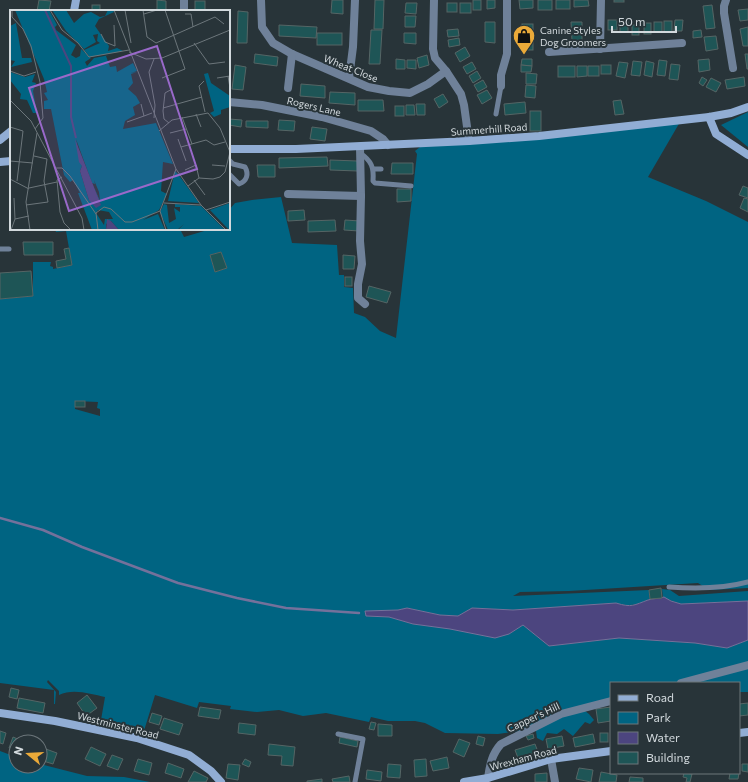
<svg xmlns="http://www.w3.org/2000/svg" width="748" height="782" font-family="Commissioner,sans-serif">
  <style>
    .green { fill: #006482; fill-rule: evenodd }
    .water { fill: #4c457f; stroke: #74719b }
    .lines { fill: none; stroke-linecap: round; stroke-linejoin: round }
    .stream { stroke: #74719b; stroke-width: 2.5 }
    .building { fill: #1e5556; stroke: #556565 }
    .lane { stroke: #6f8199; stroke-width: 5 }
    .street { stroke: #6f8199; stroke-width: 8 }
    .secondary { stroke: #91add4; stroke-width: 8 }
    .labels { text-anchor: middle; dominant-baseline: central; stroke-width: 4; stroke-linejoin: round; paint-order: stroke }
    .poi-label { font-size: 10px; fill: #d2d9dd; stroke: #283439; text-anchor: start }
    .street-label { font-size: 10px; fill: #d2d9dd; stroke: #283439 }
    .inset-river { fill: none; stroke: #4c457f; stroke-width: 2 }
    .inset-road { fill: none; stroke: #6c767b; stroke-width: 1 }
    .view { fill: #9969ca; fill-opacity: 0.15; stroke: #9969ca; stroke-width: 2 }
    .inset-edge { fill: none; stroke: #d2d9dd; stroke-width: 2 }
  </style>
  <rect width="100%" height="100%" fill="#283439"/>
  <g class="green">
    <polygon points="748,112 748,147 721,125"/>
    <path d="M680 122 648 177 706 201 748 222V588L709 590 698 583 569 591 520 592 513 596 649 590 650 599C638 605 629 607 616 603L513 610 472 608 458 616 440 615 407 608 398 610 365 612 367 616 389 617 413 624 509 634 523 625 549 646 619 638 695 643 727 648 748 640V692H739V683H611V702L580 707 589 714 594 720 590 724 585 722 573 736 564 729 557 734 547 733 543 741 537 738 536 731 525 730 498 734 445 733 425 723 415 721H388L371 717 369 722 326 713 303 716 279 710 257 712 230 709 231 706 199 702 197 708 155 695 143 734 101 720 105 697C91 694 73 688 59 695V691L48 680 47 682 56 692 55 704H54V690L0 683V299L33 296V262H51L50 266 53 267V269L72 265 66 231 56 232 55 229H180L184 237 211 229H229V210L235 203 252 200 281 197 292 243 337 245 339 275H344V287L353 288 354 313 365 317 380 331 396 338 417 154 415 151 420 147ZM221 252 227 268 215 272 210 255ZM75 401 98 402 97 408 100 409V416L75 409Z"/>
    <polygon points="662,589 670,590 679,596 748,591 748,601 681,604 663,598"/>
    <polygon points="0,751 16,757 16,766 40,766 40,764 87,776 124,777 150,782 0,782"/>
  </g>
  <path class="water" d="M664 597 671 601 681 604 748 601V640L727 648 695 643 619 638 549 646 523 625 509 634 495 638 450 629 413 624 389 617 366 616 365 611 398 610 407 608 440 615 458 616 472 608 513 610 616 603C632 608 634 605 648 600 653 598 659 599 664 597Z"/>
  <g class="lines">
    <polyline class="stream" points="0,518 43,530 82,547 178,583 237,598 286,608 359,613"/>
  </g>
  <g class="building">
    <polygon points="39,0 51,1 49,11 37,11"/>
    <polygon points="157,0 166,1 166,11 157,11"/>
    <polygon points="332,0 343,0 343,14 331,13"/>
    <polygon points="375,0 384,0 383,29 374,29"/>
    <rect x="473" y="0" width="8" height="10"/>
    <polygon points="487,0 495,0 495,8 487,9"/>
    <polygon points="519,0 533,0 533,8 520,9"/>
    <rect x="538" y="0" width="14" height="10"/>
    <rect x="556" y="0" width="14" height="9"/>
    <polygon points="574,0 588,0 589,6 574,7"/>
    <rect x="614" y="0" width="10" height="2"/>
    <rect x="195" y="1" width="10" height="10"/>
    <polygon points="406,3 417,3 416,14 405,13"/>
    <rect x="447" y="3" width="10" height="9"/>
    <rect x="460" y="3" width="11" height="10"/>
    <rect x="92" y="5" width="8" height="6"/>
    <polygon points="712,5 715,28 706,29 703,6"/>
    <polygon points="748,9 748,20 740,21 738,10"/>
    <polygon points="238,11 248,12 247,43 237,43"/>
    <polygon points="405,16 416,16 415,27 405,27"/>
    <rect x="608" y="20" width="9" height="10"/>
    <polygon points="675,20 683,20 682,31 674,31"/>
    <rect x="664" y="21" width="8" height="11"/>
    <polygon points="485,22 495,22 495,43 485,42"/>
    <polygon points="571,22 582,22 582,41 572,41"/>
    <rect x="620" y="22" width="8" height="10"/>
    <rect x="654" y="22" width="8" height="10"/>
    <rect x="644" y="23" width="7" height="11"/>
    <rect x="522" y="24" width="11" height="26"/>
    <polygon points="279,25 317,27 316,38 279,36"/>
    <rect x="632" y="25" width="7" height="10"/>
    <polygon points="748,27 748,46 743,46 740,29"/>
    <polygon points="458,29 459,36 448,37 447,30"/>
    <polygon points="371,30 382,30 380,64 369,64"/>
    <polygon points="701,30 702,37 693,38 693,31"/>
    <rect x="317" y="33" width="25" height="12"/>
    <polygon points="404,33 416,33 416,44 404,43"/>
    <polygon points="716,36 718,49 706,51 704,37"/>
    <polygon points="459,38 460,45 449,47 448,40"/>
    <polygon points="465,47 470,56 460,62 455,53"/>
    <polygon points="255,54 278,57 277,66 254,63"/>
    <polygon points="745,54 748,54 748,69 747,69"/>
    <polygon points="427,55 429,65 419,68 417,58"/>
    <polygon points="396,59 405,60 405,69 396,69"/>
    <polygon points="522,59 532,59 532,66 521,65"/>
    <polygon points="709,59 710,70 699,72 698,60"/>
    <polygon points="407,60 416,60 416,69 407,68"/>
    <polygon points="659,60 667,61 665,76 657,75"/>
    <polygon points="633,61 642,62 640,76 631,75"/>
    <polygon points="646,61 654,63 652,77 644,75"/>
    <polygon points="472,62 476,69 467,74 463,67"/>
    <polygon points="619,62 628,63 625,78 616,76"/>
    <polygon points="671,64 680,65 678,80 669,79"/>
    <polygon points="235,65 246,67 243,90 232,89"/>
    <polygon points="521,65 532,66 531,72 521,72"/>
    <rect x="601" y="65" width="10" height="9"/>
    <rect x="558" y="66" width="17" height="11"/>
    <polygon points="577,66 587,66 587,76 577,77"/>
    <rect x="588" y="66" width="11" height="10"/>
    <polygon points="477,71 481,78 473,83 469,76"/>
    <polygon points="526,73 537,74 536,84 526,84"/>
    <polygon points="702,77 707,80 703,86 699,83"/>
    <polygon points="744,77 745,86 727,89 725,80"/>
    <polygon points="711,78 721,83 716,92 706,87"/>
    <polygon points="483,80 487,87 478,92 474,85"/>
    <polygon points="301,84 325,86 325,98 300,96"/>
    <polygon points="526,85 536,86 535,98 525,97"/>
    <polygon points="487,90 492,98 482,104 477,95"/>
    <polygon points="330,92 355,93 355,105 329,103"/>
    <polygon points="443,94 448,102 439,108 434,99"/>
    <polygon points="358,100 383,100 384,111 358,111"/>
    <polygon points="621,100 624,114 615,115 613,101"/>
    <polygon points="525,102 526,113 505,115 504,104"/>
    <polygon points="416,104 425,104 425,115 417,115"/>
    <polygon points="406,105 414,105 415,115 406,115"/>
    <rect x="395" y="106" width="9" height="10"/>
    <rect x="530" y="111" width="11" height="20"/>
    <polygon points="229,119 242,120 241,127 229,125"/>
    <polygon points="279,120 295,121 294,131 278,130"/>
    <polygon points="246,121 268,121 268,128 246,127"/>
    <polygon points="312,127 327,129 325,141 310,139"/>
    <polygon points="327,157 328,166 279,168 279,158"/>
    <polygon points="330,160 358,161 358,171 330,170"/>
    <polygon points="392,163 413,163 413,174 391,174"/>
    <polygon points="257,165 275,165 275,177 258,177"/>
    <polygon points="743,186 748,188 748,198 739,195"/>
    <polygon points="397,189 411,189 411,201 397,202"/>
    <polygon points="744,198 748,199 748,212 740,208"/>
    <polygon points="304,210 305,220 288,221 288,211"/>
    <polygon points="335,220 336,231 308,232 308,221"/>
    <polygon points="345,220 360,221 359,231 344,230"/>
    <polygon points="23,242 53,242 53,255 24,255"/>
    <polygon points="69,248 72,265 57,268 56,261 66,259 64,249"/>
    <polygon points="221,252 227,268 215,272 210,255"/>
    <polygon points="343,255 355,256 354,269 343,269"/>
    <polygon points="31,271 33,296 0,299 0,273"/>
    <rect x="345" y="277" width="7" height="9"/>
    <polygon points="369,286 391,292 387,303 366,297"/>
    <rect x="75" y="401" width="10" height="6"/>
    <polygon points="661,588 662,598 650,599 649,590"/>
    <polygon points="11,688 19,690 17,699 9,697"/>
    <polygon points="87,695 97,708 86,716 77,703"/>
    <polygon points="19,698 45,703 43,713 17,708"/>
    <polygon points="748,703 748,715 739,716 739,704"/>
    <polygon points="200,707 221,710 219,719 198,716"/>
    <polygon points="611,707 611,721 598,723 596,709"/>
    <polygon points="152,713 162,716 159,725 149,722"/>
    <polygon points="164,718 183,724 179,735 160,729"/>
    <polygon points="371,722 376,723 374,730 369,729"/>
    <polygon points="239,723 256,725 255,735 238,733"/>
    <polygon points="378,724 392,725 392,736 378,736"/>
    <polygon points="0,731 6,733 3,744 0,743"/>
    <rect x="600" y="733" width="8" height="9"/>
    <polygon points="533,734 534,738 528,740 526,736"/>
    <polygon points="593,734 595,743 575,747 573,738"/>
    <polygon points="478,736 485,738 483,746 476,744"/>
    <polygon points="562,736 564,746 548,749 546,739"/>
    <polygon points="13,737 25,742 16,742 16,750 9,748"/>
    <polygon points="340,737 358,741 357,747 339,743"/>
    <polygon points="459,739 470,743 464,757 453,752"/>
    <polygon points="269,744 295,747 293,766 281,765 282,756 268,755"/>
    <polygon points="535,744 538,752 518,758 515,750"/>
    <polygon points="91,747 106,754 100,766 85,759"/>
    <polygon points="43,748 57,753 53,764 40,760"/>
    <polygon points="112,755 123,759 118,770 107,766"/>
    <polygon points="447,757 449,768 433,771 430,761"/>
    <polygon points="138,759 152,763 149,775 134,771"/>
    <polygon points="245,759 251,762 249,767 242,764"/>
    <polygon points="426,759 427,776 415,777 414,760"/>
    <polygon points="168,763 184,769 181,778 165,773"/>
    <polygon points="228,764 240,765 238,780 226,778"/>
    <polygon points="388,764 401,765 400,778 387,777"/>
    <polygon points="742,764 748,764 748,772 742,771"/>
    <polygon points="579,768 593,770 591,782 576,779"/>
    <polygon points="367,770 382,772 381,781 366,779"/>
    <polygon points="194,771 208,778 206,782 188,782"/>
    <polygon points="601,772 617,775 616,782 599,782"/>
    <polygon points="547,773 547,782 535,782 535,774"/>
    <polygon points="684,773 692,774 690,782 686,782 687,778 683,777"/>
    <polygon points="730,773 739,773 738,779 729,779"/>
    <polygon points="349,776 350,782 333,782 332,779"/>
    <polygon points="630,777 643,778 643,782 629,782"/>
    <polygon points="322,779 322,782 307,782 307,781"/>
  </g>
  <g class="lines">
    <g class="lane">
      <polyline points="496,114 501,86"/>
      <path d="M360 153C372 161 374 168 373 181L375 183 411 186"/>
      <path d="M229 160 233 164 245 167C249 174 247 181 239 184L229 174"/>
      <polyline points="374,169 381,169"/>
      <polyline points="0,249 9,249"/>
      <path d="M669 587C696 589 722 589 748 582"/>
      <polyline points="338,734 363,739 355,782"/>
    </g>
    <g class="street">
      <polyline points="184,0 184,11"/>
      <polyline points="261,0 262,27 273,43 292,54 368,87 389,91 410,93 428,84 446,71"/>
      <polyline points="434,0 433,49 435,58 446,71 461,94 464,105 469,141"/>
      <polyline points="726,0 724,6 724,13 733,68"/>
      <polyline points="600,49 601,0"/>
      <polyline points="549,52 682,43"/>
      <polyline points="349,78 353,47 355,0"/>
      <polyline points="501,86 501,75 507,54 507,0"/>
      <polyline points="288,88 292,54"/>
      <polyline points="229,102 262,105 322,117 371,131 383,139 388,145"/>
      <polyline points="288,194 361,196 360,147"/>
      <polyline points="361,196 360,241 362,264 358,284 358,298 365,304"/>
      <polyline points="681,683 748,665"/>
      <polyline points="551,759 555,782"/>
      <path d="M488 778C490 764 492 754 501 744L561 714 611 701"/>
    </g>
    <g class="secondary">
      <polyline points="74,11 76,0"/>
      <polyline points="709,117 716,134 748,155"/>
      <polyline points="0,140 11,131"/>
      <polyline points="229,149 296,149 469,141 539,136 709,117 731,113 748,107"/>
      <polyline points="0,162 11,161"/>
      <polyline points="0,713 55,721 137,738 189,755 211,771 221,782"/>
      <polyline points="739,733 748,732"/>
      <polyline points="464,782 488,778 551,759 611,751"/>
    </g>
  </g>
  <defs>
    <g id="shop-pin" transform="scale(1.15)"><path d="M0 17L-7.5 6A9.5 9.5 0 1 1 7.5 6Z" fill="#ebaa39" stroke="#283439"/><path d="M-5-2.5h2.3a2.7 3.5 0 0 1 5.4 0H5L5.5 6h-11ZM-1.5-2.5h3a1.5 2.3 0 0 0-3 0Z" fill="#111"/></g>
  </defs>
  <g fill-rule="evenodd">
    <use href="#shop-pin" x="524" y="36"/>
  </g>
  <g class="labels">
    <g class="poi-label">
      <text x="540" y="30">Canine Styles<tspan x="540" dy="12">Dog Groomers</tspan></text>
    </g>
    <g class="street-label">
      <text transform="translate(351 68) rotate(22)">Wheat Close</text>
      <text transform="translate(314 106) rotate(13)">Rogers Lane</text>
      <text transform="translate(489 129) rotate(-4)">Summerhill Road</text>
      <text transform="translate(533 717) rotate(-25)">Capper's Hill</text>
      <text transform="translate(118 725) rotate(14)">Westminster Road</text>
      <text transform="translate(523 758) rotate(-15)">Wrexham Road</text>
    </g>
  </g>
  <g transform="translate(10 10)">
    <rect width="220" height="220" fill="#283439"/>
    <path d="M5 0H39L47 15 45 17 46 20 66 35 61 45 66 48 70 46 71 39 81 48 75 52 77 56 84 48 100 45 96 46 100 57 106 56 107 62 123 53 127 61 121 63 127 62 121 64 123 73 118 79 126 86 130 93 123 97 125 105 115 111 113 119 146 113 163 154 153 152 151 181 157 184 149 200 133 210 148 204 155 220H109L101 211 96 214V220H82L68 183H70L63 170 60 172 54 165 41 99H34V91L38 90 34 83 37 82 34 69ZM66 129 82 173 85 174 84 170 89 182 90 191 84 177 90 194 79 190 70 161 72 156ZM88 200 99 202 103 209H95L94 215 86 203ZM42 0H56L64 13 74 4 81 2 90 7 95 6 98 0H103L104 2 89 9 85 16 99 36 98 41 107 38 113 41 80 47 74 40 90 33 87 31 88 24 83 25 86 32 74 39 56 21ZM6 13 12 48H21L22 52 1 57 5 51 0 50V16ZM0 62 15 67 25 64 22 72 26 73 23 81 27 103H23L17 90 10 89 11 84 0 70ZM198 63 201 73 220 86V97L211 100V104L204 107 200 103 204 101 194 64ZM165 161 168 164 189 193 158 191ZM220 193V220H219L200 200ZM154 194 157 195 159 213 166 209 164 198 170 202V197H165V194L191 196 215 220H168L174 214 167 220H158L150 202Z" fill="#006482" fill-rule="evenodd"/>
    <path d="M65 129 91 195 86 198 79 190 70 161 72 156 69 152ZM97 209 101 211 109 220H96Z" fill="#4c457f"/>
    <path class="inset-river" d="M35 0 61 56V107L66 128"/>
    <path class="inset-road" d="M2 0V7L13 19 21 36 30 72 33 108 25 119M40 0 52 20 68 33 79 47 119 40M104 0 166 159 191 195 216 220M115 0 121 33M133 0 137 27 146 33 205 7 214 14M134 4 147 0M175 4H181L183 17M91 24 95 32 105 36 104 15M184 33 199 54 215 52M119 42 136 49 152 48 220 20M0 61 14 66 26 62M218 66 220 78M152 68 175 59 155 0M207 68 220 66M194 71 189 76 195 102M0 90 21 111 72 208 74 220M131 94 134 106 142 103M153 98 192 87M186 104 191 117M172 107 182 134M144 108 145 95 139 62 144 49M117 112 134 106M159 113 154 109 153 101 155 83 162 79M0 117 13 121 7 171M149 121 162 110 198 103 210 118 220 142M160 123 176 119M168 129 176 151M171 137 196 130 204 135 215 132M0 151 23 153M202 155 215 156M45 158H52L60 166 86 204M175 160 186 155 189 168M52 167 47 170 50 202 54 213 61 220M0 169 19 179M184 170 195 185M178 176 189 168 203 169 210 167 215 162 220 142M19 178 47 172M154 193 191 195M16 195 38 192 34 171 37 149 24 146M196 200 220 192M150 201 156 220M5 209 19 206M1 220 5 209 4 188M20 220 16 192 27 123M88 220 86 203 94 197 101 199 115 212H122L150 201 166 159"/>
    <path class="view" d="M147 36 187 159 59 201 19 78Z"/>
    <rect width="220" height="220" class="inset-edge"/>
  </g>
  <rect x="610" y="682" width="130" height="92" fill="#283439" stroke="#6c767b"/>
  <rect x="618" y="695" width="20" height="6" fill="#91add4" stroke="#6c767b"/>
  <text x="646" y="702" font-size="12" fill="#d2d9dd">Road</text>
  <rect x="618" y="712" width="20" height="12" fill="#006482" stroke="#6c767b"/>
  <text x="646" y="722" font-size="12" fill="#d2d9dd">Park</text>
  <rect x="618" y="732" width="20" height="12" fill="#4c457f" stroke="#6c767b"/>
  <text x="646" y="742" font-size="12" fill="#d2d9dd">Water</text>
  <rect x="618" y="752" width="20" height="12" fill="#1e5556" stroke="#6c767b"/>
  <text x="646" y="762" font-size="12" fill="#d2d9dd">Building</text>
  <g transform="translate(28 754) rotate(288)"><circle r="19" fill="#283439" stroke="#6c767b"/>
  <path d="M0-3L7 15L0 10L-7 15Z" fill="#ebaa39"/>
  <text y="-6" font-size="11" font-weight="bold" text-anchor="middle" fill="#d2d9dd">N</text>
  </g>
  <path d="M612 26v6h64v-6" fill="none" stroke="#d2d9dd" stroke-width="2"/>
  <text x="618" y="26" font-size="12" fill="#d2d9dd" stroke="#283439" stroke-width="3" paint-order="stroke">50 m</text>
</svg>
